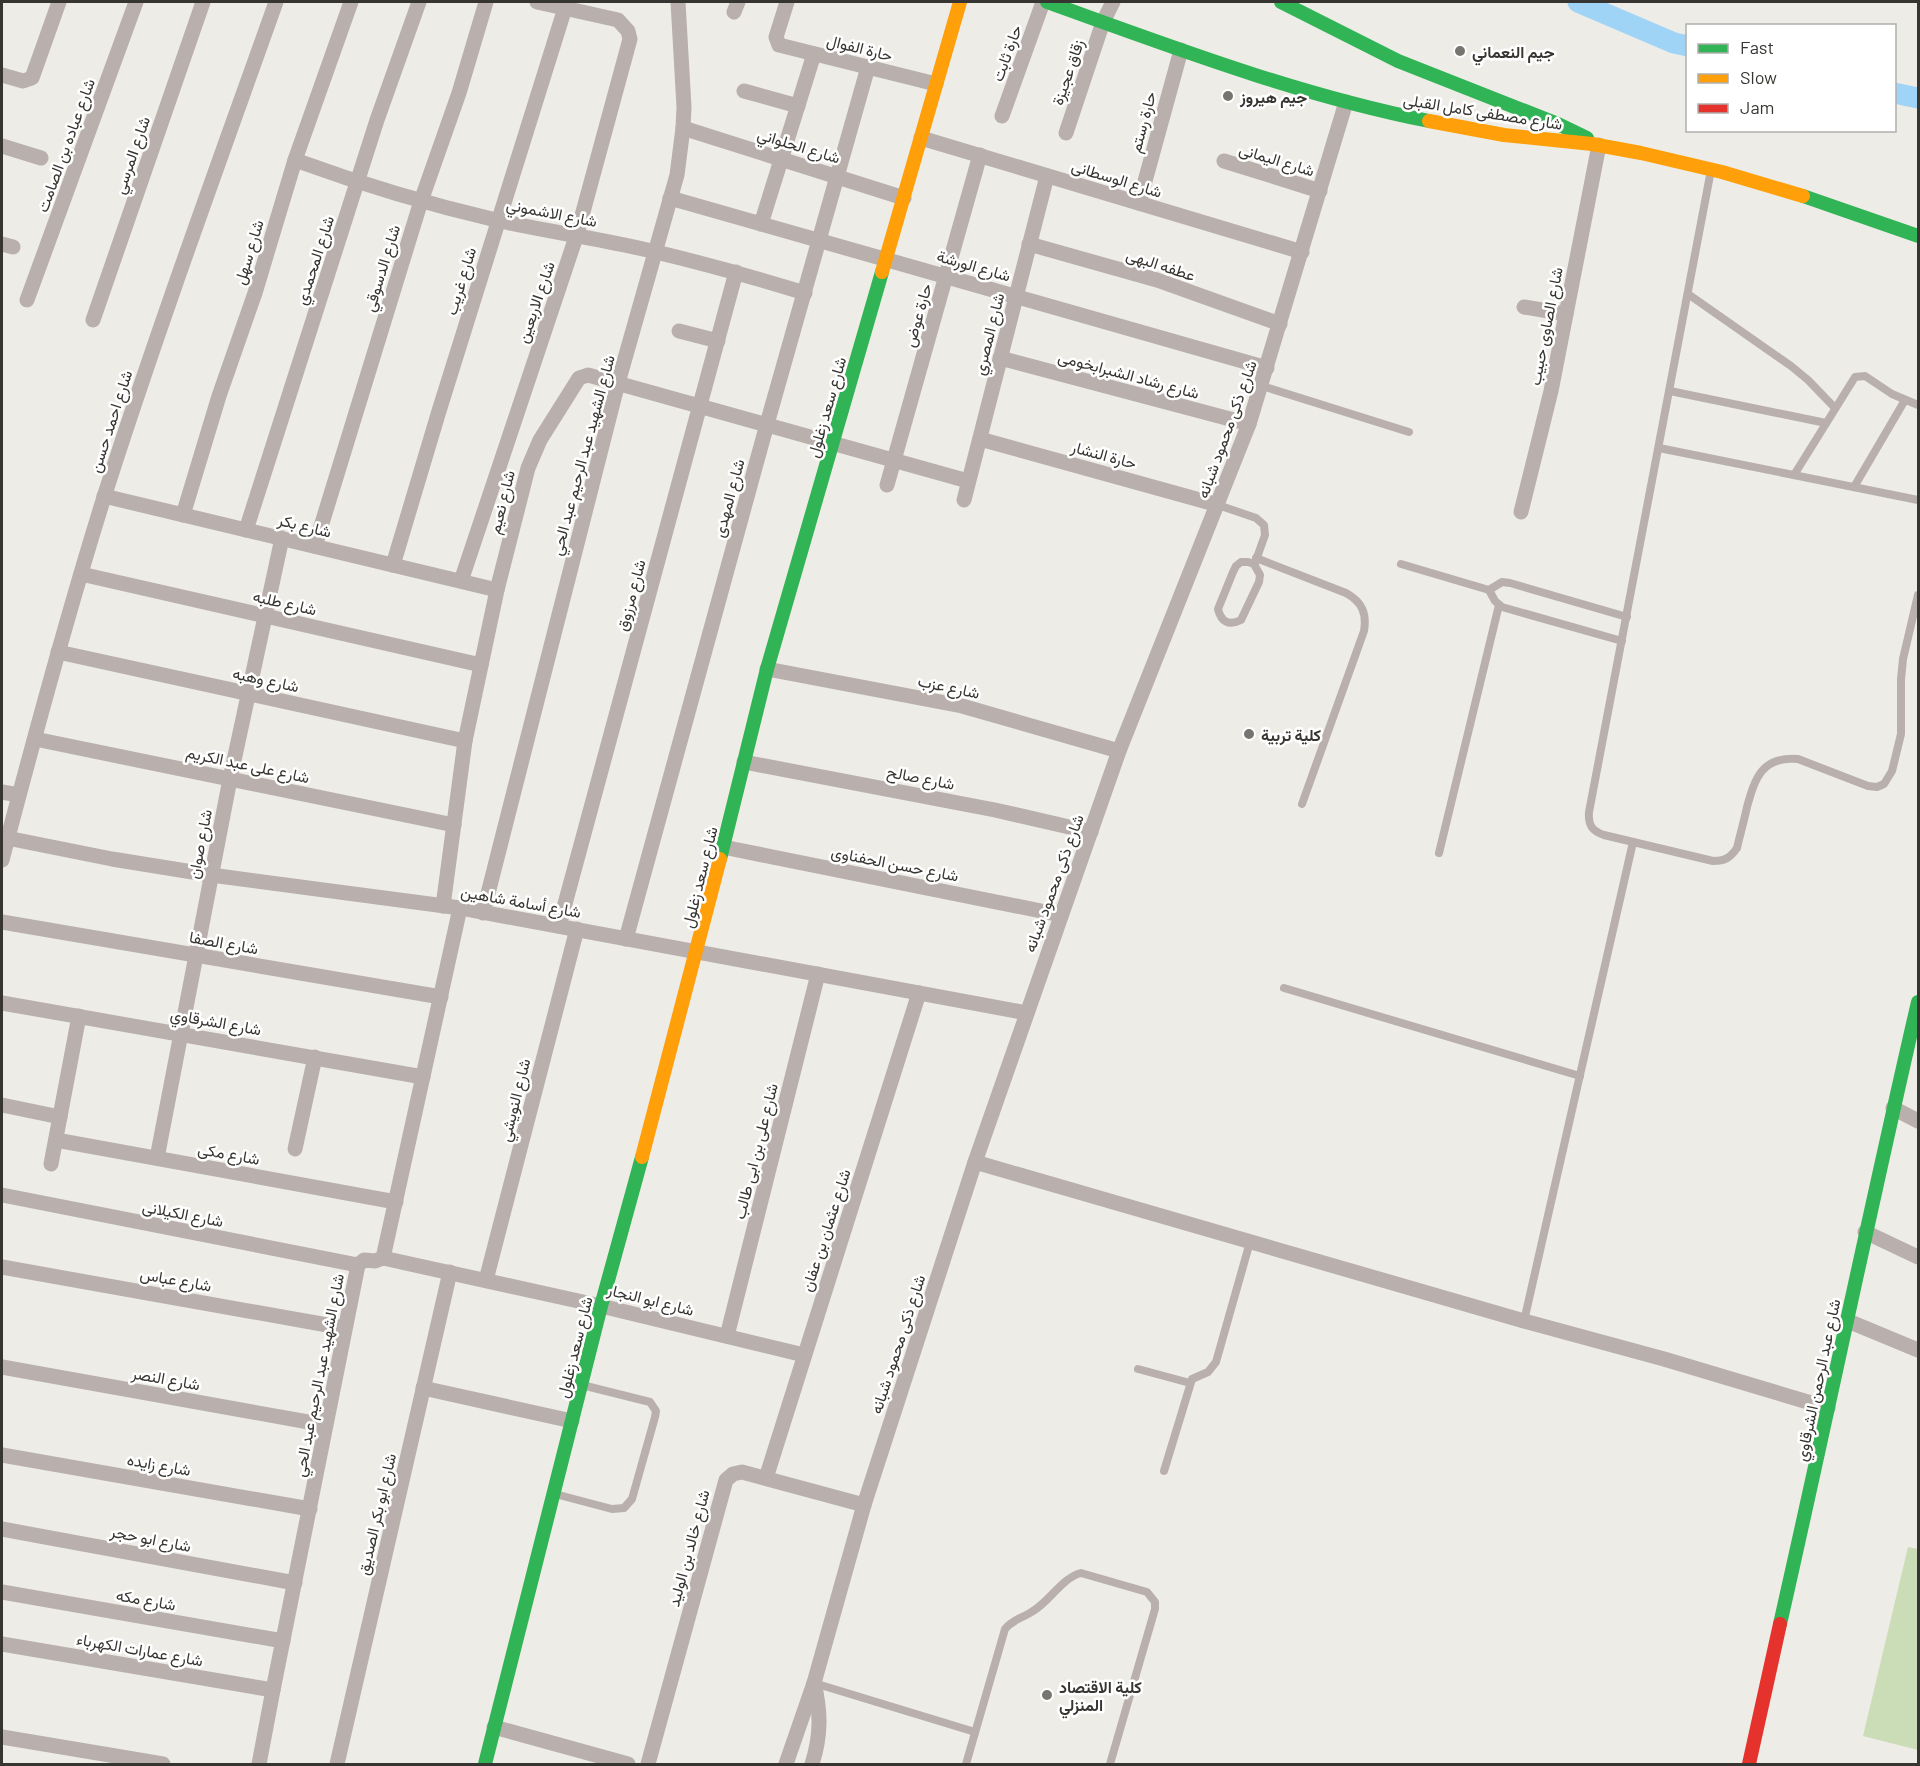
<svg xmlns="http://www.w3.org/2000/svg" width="1920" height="1766" font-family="Barlow,Vazirmatn,sans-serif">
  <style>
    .green { fill: #caddb6 }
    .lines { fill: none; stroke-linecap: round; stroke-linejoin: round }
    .canal { stroke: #9fd4f7; stroke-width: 21 }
    .lane { stroke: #b9b0ae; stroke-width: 8 }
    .street { stroke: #b9b0ae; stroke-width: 15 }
    .fast { stroke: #30b455; stroke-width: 14 }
    .slow { stroke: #ff9f0a; stroke-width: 14 }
    .jam { stroke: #e5322d; stroke-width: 14 }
    .poi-dot { fill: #777570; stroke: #fff; stroke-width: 2 }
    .labels { text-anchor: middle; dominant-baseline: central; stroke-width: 5; stroke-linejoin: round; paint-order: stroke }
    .street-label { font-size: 16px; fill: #373531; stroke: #fff }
    .poi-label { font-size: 16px; font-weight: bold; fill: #373531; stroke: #fff; text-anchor: start }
  </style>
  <rect width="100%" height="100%" fill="#eeece6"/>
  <polygon class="green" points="1908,1547 1918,1549 1918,1750 1863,1736"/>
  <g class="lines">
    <g class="canal">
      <polyline points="1578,2 1674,43 1688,46"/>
      <polyline points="1894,93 1918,98"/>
    </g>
    <g class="lane">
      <path d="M1711 170 1589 812C1588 825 1592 831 1604 835L1713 861C1725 861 1730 858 1737 848 1740 835 1744 821 1747 807 1755 778 1762 756 1798 759L1868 786 1877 787 1884 784 1892 771 1901 734V679L1903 659 1918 595"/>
      <polyline points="1688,294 1791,366 1808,380 1835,408"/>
      <polyline points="1262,386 1409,432"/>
      <polyline points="1670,391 1826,423"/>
      <polyline points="1659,448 1918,500"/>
      <polyline points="1794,475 1855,377 1865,376 1892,394 1918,405"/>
      <polyline points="1854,487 1905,400"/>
      <polyline points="1218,505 1256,518 1264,525 1265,535 1255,563"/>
      <path d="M1256 558 1346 593C1362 602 1367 613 1364 631L1302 804"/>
      <path d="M1241 562H1248L1254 564 1260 575 1259 582 1241 620C1229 626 1221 622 1218 609L1233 572 1236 566Z"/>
      <polyline points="1401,564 1489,590 1495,601 1502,607 1622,641"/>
      <polyline points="1489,590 1502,582 1510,583 1627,617"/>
      <polyline points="1439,853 1499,605"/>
      <polyline points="1284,988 1580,1076"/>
      <polyline points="1524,1321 1633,842"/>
      <polyline points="1138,1369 1190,1383"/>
      <polyline points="1164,1471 1192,1379 1208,1372 1216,1362 1250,1242"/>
      <polyline points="555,1494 612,1509 624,1508 632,1499 655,1417 656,1411 650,1402 582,1385"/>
      <polyline points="814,1683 975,1732"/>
      <path d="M966 1764 1005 1629C1013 1619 1023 1618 1033 1611 1050 1601 1062 1578 1081 1573L1147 1592 1155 1602V1609L1110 1764"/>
    </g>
    <g class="street">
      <polyline points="787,2 776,37 779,45 936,84"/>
      <polyline points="734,12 738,2"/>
      <polyline points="2,75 23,81 32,78 59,2"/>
      <polyline points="744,91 798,106"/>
      <polyline points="1002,116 1043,2"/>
      <polyline points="683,128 904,198"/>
      <polyline points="1066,133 1103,22 1113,2"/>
      <polyline points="921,138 1302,252"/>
      <polyline points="2,146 41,158"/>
      <path d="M295 160C361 184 427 204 496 220 549 232 603 239 656 252 706 264 756 278 805 293"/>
      <polyline points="1224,161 1320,191"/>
      <polyline points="670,198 1267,368"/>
      <polyline points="1139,203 1181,50"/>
      <polyline points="761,224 814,54"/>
      <polyline points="2,244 13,247"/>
      <polyline points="1029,244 1157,280 1280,324"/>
      <polyline points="27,300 136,2"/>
      <polyline points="1524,307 1566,314"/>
      <polyline points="93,320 203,2"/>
      <polyline points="679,331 718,341"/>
      <polyline points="1000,358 1249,424"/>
      <polyline points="980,439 1218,505"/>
      <polyline points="887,485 980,155"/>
      <polyline points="104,496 497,590"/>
      <polyline points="964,500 1047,176"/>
      <polyline points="1521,512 1551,391 1599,145"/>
      <polyline points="183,515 219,396 255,293 295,160 351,2"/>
      <polyline points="246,530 377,120 419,2"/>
      <polyline points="315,546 421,201 459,93 486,2"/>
      <polyline points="393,565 439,411 565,8"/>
      <polyline points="81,574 481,665"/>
      <polyline points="461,581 577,234 630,39 628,31 618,20 537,2"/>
      <polyline points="58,652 465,741"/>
      <polyline points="767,669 962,706 1119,751"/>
      <polyline points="35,739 454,825"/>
      <polyline points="744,762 995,810 1091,832"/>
      <polyline points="2,792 19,795"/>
      <polyline points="7,838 112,859 211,875 460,908 1027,1013"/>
      <polyline points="723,847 1061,915"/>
      <path d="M2 860C34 738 67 615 105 494 158 328 218 165 276 2"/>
      <polyline points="443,906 465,741 497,590 528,468 540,440 579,378 588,375 968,481"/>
      <polyline points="483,913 618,383 677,175 683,128 684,107 678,2"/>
      <polyline points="2,922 441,997"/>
      <polyline points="559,926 736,272"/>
      <polyline points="626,939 767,424 868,67"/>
      <polyline points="2,1003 423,1077"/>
      <polyline points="2,1105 60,1117"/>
      <polyline points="1893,1108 1918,1121"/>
      <polyline points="56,1140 396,1202"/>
      <polyline points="295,1149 315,1057"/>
      <polyline points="157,1158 230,779 282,538"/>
      <polyline points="975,1162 1524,1321 1664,1359 1828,1408"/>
      <polyline points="51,1164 79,1016"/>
      <polyline points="2,1195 358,1265"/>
      <polyline points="1865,1232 1918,1257"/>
      <polyline points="383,1258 601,1306 804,1355"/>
      <polyline points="2,1267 344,1328"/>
      <polyline points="486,1280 577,929"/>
      <polyline points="1848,1321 1918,1350"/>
      <polyline points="727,1336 818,974"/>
      <polyline points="2,1367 325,1425"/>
      <polyline points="423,1388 572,1421"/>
      <polyline points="2,1455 310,1509"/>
      <polyline points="766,1478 919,993"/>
      <polyline points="2,1529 295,1583"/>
      <polyline points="2,1592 283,1641"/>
      <polyline points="2,1644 273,1690"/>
      <polyline points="494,1727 628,1764"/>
      <polyline points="2,1737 163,1764"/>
      <polyline points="259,1764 273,1690 358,1265 364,1260 375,1261 383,1258 460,908"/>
      <polyline points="337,1764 450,1272"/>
      <polyline points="648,1764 726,1480 733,1474 742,1472 864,1505"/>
      <polyline points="786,1764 814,1683 864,1505 975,1162 1119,751 1249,424 1346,102"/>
      <path d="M812 1764C821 1736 821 1712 814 1683"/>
    </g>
    <g class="fast">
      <path d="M1047 2C1172 47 1298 95 1429 121"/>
      <polyline points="1281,2 1398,61 1558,124 1587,138"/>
      <polyline points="1803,196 1918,236"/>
      <polyline points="720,859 767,669 882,272"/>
      <path d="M1780 1624C1827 1417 1870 1209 1918 1002"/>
      <polyline points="485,1764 601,1306 642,1157"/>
    </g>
    <g class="slow">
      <polyline points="1429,121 1504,135 1592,144 1641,153 1722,172 1803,196"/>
      <polyline points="882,272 960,2"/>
      <polyline points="642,1157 720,859"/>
    </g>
    <polyline class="jam" points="1749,1764 1780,1624"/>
  </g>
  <g class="poi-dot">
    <circle cx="1460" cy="51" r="6"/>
    <circle cx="1228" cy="96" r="6"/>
    <circle cx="1249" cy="734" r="6"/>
    <circle cx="1047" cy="1695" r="6"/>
  </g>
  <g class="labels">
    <g class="street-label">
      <text transform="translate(860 47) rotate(14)">حارة الفوال</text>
      <text transform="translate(1006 53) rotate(-70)">حارة ثابت</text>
      <text transform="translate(1067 72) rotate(-71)">زقاق عجيزة</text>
      <text transform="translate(1483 111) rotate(9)">شارع مصطفى كامل القبلى</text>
      <text transform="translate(1142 122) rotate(-75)">حارة رستم</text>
      <text transform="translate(65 145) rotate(-70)">شارع عباده بن الصامت</text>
      <text transform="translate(799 145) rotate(17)">شارع الحلواني</text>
      <text transform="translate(131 155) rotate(-71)">شارع المرسي</text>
      <text transform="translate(1277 159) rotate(17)">شارع اليمانى</text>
      <text transform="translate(1117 178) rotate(17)">شارع الوسطانى</text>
      <text transform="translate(552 212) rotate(11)">شارع الاشموني</text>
      <text transform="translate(248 252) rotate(-73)">شارع سهل</text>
      <text transform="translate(314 260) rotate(-72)">شارع المحمدي</text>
      <text transform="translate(1161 264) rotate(18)">عطفه البهى</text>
      <text transform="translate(974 265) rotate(16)">شارع الورشة</text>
      <text transform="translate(381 268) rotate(-73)">شارع الدسوقي</text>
      <text transform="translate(460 281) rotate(-73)">شارع غريب</text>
      <text transform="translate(535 302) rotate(-71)">شارع الاربعين</text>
      <text transform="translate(917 315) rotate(-74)">حارة عوض</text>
      <text transform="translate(1545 326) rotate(-79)">شارع الصاوى حبيب</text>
      <text transform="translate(988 334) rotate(-76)">شارع المصري</text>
      <text transform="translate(1129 374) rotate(15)">شارع رشاد الشبرابخومى</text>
      <text transform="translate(826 407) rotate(-74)">شارع سعد زغلول</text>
      <text transform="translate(110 421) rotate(-72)">شارع احمد حسن</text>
      <text transform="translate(1226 429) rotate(-70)">شارع ذكى محمود شبانه</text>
      <text transform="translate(1104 454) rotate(15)">حارة النشار</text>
      <text transform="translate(582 455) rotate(-75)">شارع الشهيد عبد الرحيم عبد الحي</text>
      <text transform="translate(728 498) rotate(-75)">شارع المهدى</text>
      <text transform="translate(501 502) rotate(-76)">شارع نعيم</text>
      <text transform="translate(305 525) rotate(14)">شارع بكر</text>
      <text transform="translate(630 595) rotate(-75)">شارع مرزوق</text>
      <text transform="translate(285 602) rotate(13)">شارع طلبه</text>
      <text transform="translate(266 679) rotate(12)">شارع وهبه</text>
      <text transform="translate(949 686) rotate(12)">شارع عزب</text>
      <text transform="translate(248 764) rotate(12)">شارع على عبد الكريم</text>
      <text transform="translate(921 777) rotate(11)">شارع صالح</text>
      <text transform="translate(199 844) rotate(-79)">شارع صوان</text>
      <text transform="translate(895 863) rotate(11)">شارع حسن الحفناوى</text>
      <text transform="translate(699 877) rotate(-76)">شارع سعد زغلول</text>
      <text transform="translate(1053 883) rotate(-70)">شارع ذكى محمود شبانه</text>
      <text transform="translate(521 901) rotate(10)">شارع أسامة شاهين</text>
      <text transform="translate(224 942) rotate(10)">شارع الصفا</text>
      <text transform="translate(216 1021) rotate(10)">شارع الشرقاوي</text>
      <text transform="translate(514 1100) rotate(-76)">شارع النويشي</text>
      <text transform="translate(755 1151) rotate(-76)">شارع على بن ابى طالب</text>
      <text transform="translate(229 1153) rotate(10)">شارع مكى</text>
      <text transform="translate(183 1213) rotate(11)">شارع الكيلانى</text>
      <text transform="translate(825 1230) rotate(-72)">شارع عثمان بن عفان</text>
      <text transform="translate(176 1279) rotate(10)">شارع عباس</text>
      <text transform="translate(651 1299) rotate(14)">شارع ابو النجار</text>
      <text transform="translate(897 1344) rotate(-72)">شارع ذكى محمود شبانه</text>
      <text transform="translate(574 1347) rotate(-76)">شارع سعد زغلول</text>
      <text transform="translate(318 1375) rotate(-79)">شارع الشهيد عبد الرحيم عبد الحي</text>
      <text transform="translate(166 1378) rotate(10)">شارع النصر</text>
      <text transform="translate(1817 1380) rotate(-78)">شارع عبد الرحمن الشرقاوي</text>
      <text transform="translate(159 1464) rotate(10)">شارع زايده</text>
      <text transform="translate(376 1514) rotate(-77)">شارع ابو بكر الصديق</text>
      <text transform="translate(151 1538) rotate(11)">شارع ابو حجر</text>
      <text transform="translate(688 1548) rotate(-75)">شارع خالد بن الوليد</text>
      <text transform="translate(146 1599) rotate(10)">شارع مكه</text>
      <text transform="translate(140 1649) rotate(10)">شارع عمارات الكهرباء</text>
    </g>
    <g class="poi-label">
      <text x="1472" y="51">جيم النعماني</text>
      <text x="1240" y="96">جيم هيروز</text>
      <text x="1261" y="734">كلية تربية</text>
      <text x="1059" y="1686">كلية الاقتصاد<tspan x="1059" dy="18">المنزلي</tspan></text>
    </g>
  </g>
  <rect width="1920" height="1766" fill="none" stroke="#373531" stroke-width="6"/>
  <rect x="1686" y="24" width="210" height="108" fill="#ffffff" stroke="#afaead" stroke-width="1.5"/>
  <rect x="1698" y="44" width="30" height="9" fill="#30b455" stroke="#afaead" stroke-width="1.5"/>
  <text x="1740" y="54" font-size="18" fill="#373531">Fast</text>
  <rect x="1698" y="74" width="30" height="9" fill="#ff9f0a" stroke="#afaead" stroke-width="1.5"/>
  <text x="1740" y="84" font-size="18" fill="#373531">Slow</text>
  <rect x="1698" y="104" width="30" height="9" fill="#e5322d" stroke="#afaead" stroke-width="1.5"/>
  <text x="1740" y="114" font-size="18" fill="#373531">Jam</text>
</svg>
